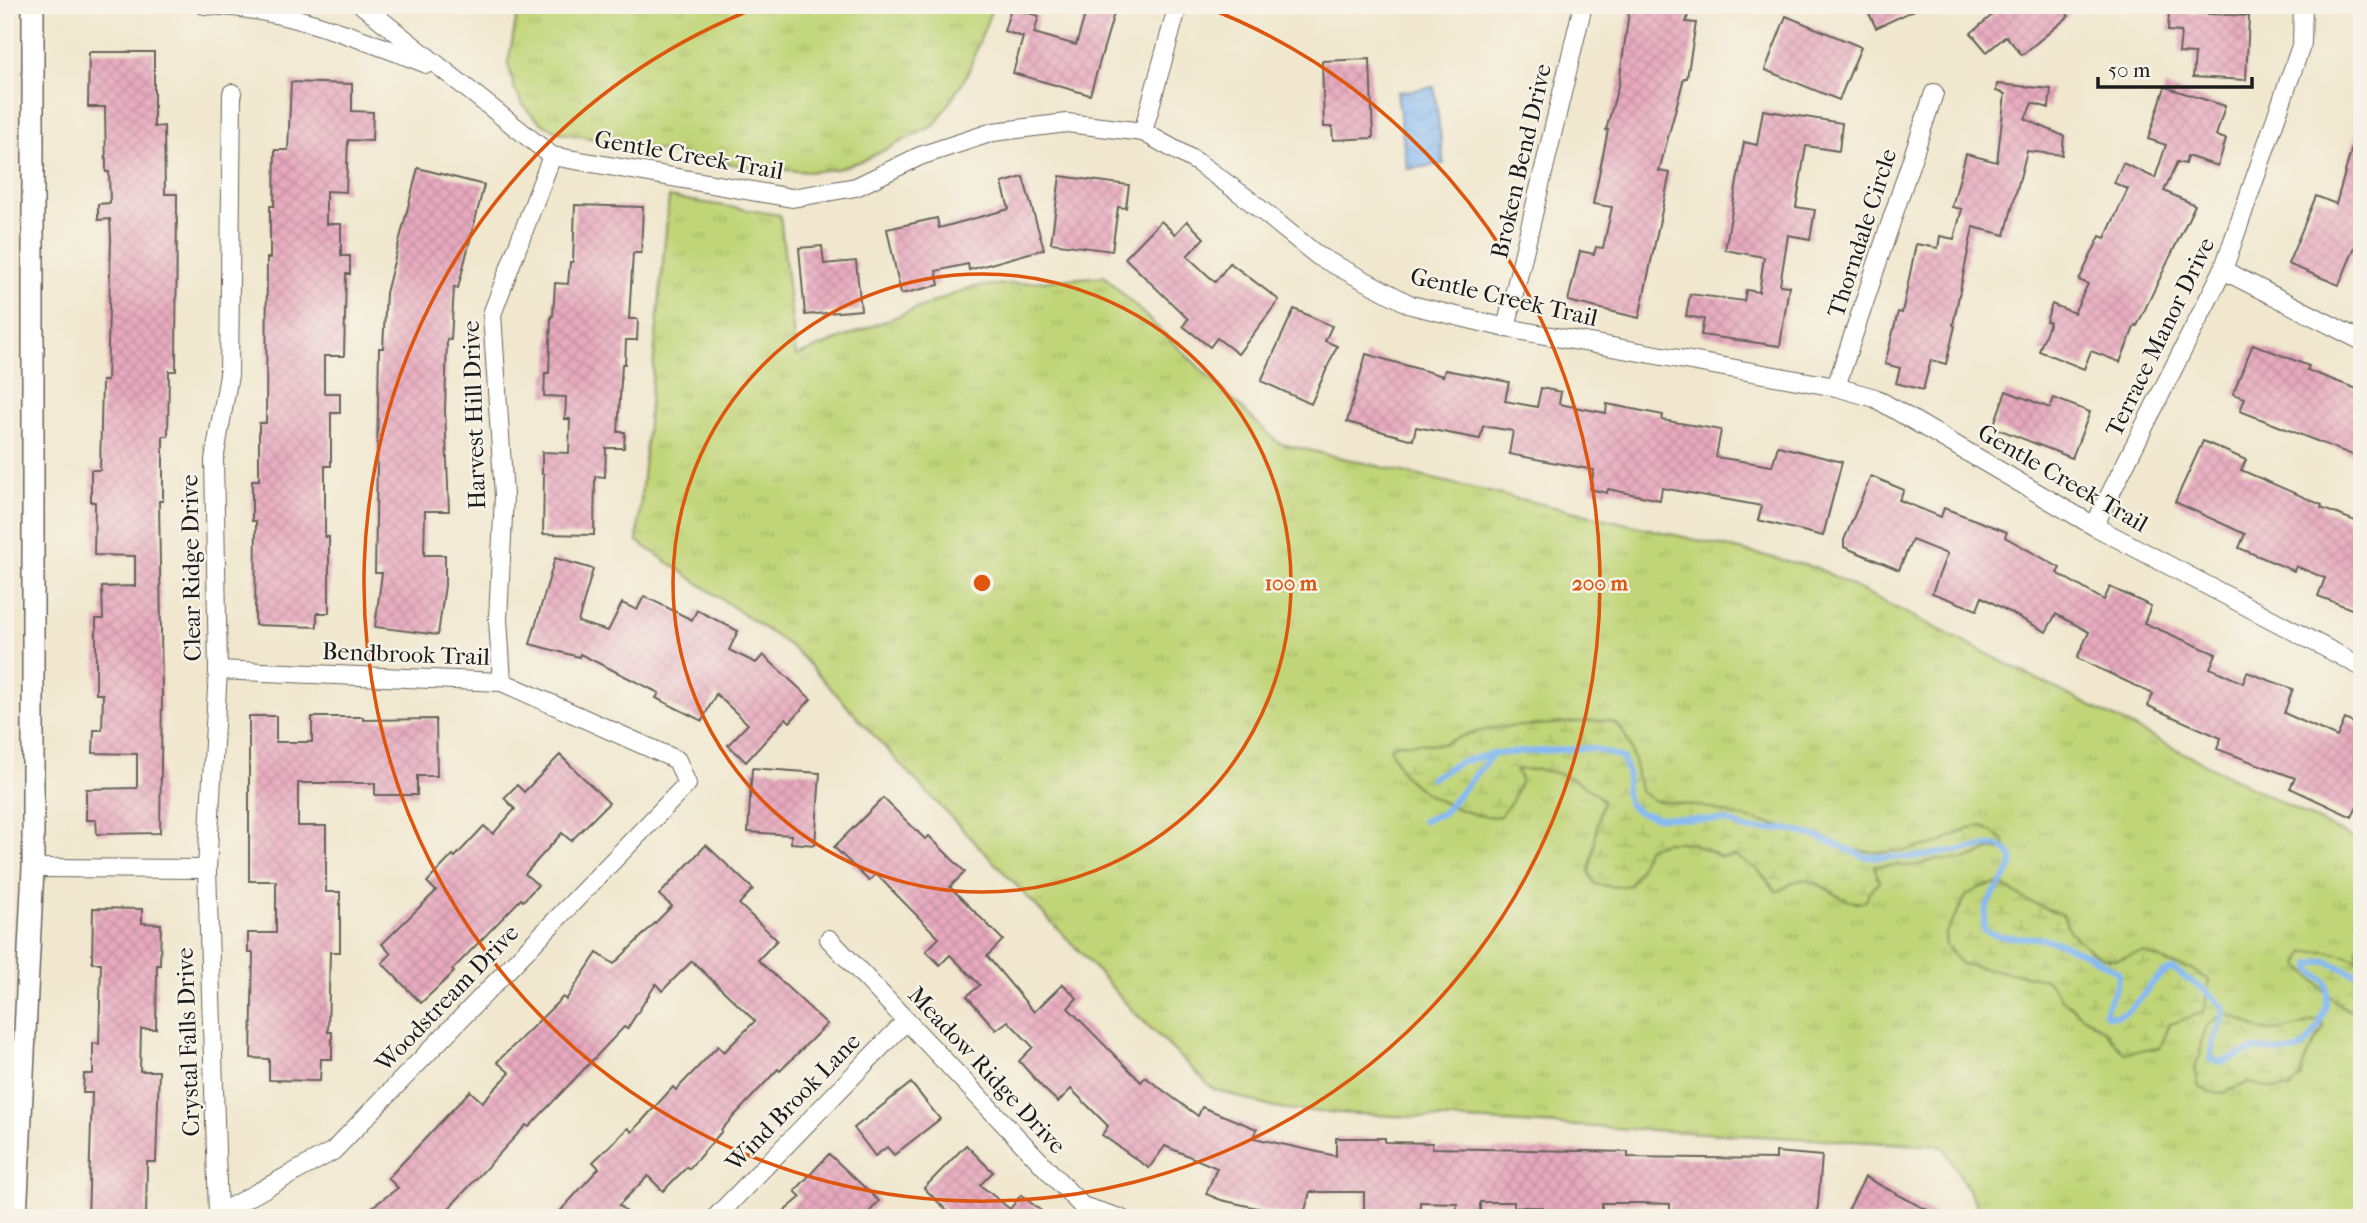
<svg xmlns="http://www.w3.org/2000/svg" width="2367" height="1223" font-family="'IM FELL French Canon',serif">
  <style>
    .grass { fill: url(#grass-tufts); stroke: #6e784a; stroke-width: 2 }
    .wetland { fill: url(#wetland-marsh); stroke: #6e784a; stroke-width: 2 }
    .water { fill: url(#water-waves); stroke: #506a88; stroke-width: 2 }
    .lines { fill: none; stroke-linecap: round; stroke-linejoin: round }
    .stream { stroke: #85b9f3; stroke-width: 6 }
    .building { fill: url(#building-cross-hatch) }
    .minor-casing { stroke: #66635a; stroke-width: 20 }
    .tertiary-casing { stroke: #66635a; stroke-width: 24 }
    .minor { stroke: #fff; stroke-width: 18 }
    .tertiary { stroke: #fff; stroke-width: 21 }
    .ring { fill: none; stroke: #de560d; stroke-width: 3.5 }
    .labels { text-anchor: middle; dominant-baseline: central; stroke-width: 5; stroke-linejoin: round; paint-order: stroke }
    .street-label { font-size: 24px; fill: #1c1c1c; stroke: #f7f3e8 }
    .centre { fill: #de560d; stroke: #f7f3e8; stroke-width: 3.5 }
    .ring-label { font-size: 21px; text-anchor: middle; font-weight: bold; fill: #de560d; stroke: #f7f3e8; stroke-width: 5; stroke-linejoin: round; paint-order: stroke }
  </style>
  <defs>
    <pattern id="grass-tufts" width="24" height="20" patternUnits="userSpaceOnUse" patternTransform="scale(1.75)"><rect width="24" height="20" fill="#c1d578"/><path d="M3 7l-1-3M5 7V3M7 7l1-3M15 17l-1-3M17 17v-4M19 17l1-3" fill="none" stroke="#a5b667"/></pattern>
    <pattern id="wetland-marsh" width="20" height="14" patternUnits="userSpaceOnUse" patternTransform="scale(1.75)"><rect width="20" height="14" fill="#c1d578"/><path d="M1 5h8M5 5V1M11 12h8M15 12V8" fill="none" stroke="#a5b667"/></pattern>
    <pattern id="water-waves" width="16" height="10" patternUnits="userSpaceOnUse" patternTransform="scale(1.75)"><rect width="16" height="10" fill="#85b9f3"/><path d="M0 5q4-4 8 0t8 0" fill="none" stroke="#729ed0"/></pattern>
    <pattern id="building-cross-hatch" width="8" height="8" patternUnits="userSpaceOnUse" patternTransform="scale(1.75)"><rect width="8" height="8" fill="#e7a9be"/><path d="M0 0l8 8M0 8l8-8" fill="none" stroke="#c691a3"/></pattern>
  </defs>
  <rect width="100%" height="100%" fill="#f7f3e8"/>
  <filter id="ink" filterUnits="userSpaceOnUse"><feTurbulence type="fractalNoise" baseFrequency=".0143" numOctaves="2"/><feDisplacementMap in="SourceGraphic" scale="14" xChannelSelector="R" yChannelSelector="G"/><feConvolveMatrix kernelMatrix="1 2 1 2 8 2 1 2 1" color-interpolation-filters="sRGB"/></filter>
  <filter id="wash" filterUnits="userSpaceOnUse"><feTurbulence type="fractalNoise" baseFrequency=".00686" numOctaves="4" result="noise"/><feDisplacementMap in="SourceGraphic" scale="28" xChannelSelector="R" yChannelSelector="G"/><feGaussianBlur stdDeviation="1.57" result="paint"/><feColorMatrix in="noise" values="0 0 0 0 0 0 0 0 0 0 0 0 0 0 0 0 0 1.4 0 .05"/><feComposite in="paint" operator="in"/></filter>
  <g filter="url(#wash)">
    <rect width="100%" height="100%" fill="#f0e7ce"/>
    <g class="grass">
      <polygon points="519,5 993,5 967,75 935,125 864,160 837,169 809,172 749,167 673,153 562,133 544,125 529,112 521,101 515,90 508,63"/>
      <polygon points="669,197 780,215 796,356 972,287 1104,276 1278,443 1817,568 2362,843 2362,1218 1984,1218 1943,1146 1321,1112 1274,1108 1213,1089 1132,1010 1082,954 899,763 804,659 790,646 637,541"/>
    </g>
    <g class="wetland">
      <path d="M1592 721C1597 721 1604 720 1609 721 1632 727 1636 772 1640 791L1653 800 1705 807 1736 816 1820 835 1853 850 1872 852 1904 851 1942 842 1969 828 1983 826 2003 839 2008 852V854L2002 850 1993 849 1965 860H1934L1918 865 1906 866 1874 865 1879 882 1869 892 1866 901C1841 908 1826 880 1802 880 1791 880 1786 890 1776 891L1759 871 1736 856 1721 857 1693 844 1680 842H1666L1647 848 1639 870 1630 885 1617 887 1595 884 1589 872C1596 848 1595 824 1603 801 1581 777 1548 767 1516 770L1521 780 1512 801 1500 816C1473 820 1424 797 1406 777 1399 770 1395 758 1390 748L1398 743 1442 744 1468 734 1495 728Z"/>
      <polygon points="1999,883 2028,901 2063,915 2070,932 2091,951 2104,958 2117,959 2143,952 2169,963 2192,969 2209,981 2206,1003 2202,1013 2170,1024 2160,1048 2124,1053 2105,1031 2077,1012 2061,998 2046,979 1961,964 1946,946 1945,934 1967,895 1981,887"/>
      <path d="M2359 946 2362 948V1016C2337 1006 2333 999 2315 981 2309 975 2303 972 2299 964L2305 952C2325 951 2341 952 2359 960L2357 950Z"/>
      <path d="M2223 1014C2237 1016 2243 1021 2255 1027 2274 1037 2299 1025 2317 1020L2321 1021 2324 1027 2304 1063 2301 1077 2290 1089H2276L2248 1083 2223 1093 2210 1092 2199 1087 2195 1068 2200 1055 2201 1042 2207 1026Z"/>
    </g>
    <polygon class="water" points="1434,87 1444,164 1407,169 1397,92"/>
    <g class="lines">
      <g class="stream">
        <path d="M1431 778 1460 762 1493 754 1592 748 1623 758 1628 774 1625 790 1629 804 1640 813 1656 817 1727 821 1748 830 1785 829 1813 835 1866 857H1915L1996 845C2030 857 2002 880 1991 898 1986 907 1983 919 1984 930 2001 940 2025 936 2044 939 2062 942 2104 962 2119 973 2119 988 2109 999 2105 1012L2107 1015C2139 1021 2146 975 2173 969L2206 991 2224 1008C2224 1026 2210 1041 2211 1060 2227 1066 2236 1054 2252 1050 2267 1047 2285 1057 2300 1049 2316 1040 2335 996 2324 980 2321 977 2314 974 2311 970V964L2326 961 2362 977"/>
        <polyline points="1423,821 1443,813 1493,754"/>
      </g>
    </g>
    <g id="blocks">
      <g class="building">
        <polygon points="1088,5 1114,13 1090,95 1013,73 1023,37 1004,31 1011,8 1039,16 1034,33 1076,45"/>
        <polygon points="1630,5 1691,5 1686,22 1696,23 1687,78 1684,78 1659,171 1670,173 1639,318 1568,301 1580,251 1594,254 1596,247 1603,248 1612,207 1593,204 1608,130 1606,130 1619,83"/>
        <polygon points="1865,5 1925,5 1876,28"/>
        <polygon points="2004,5 2060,5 2069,16 2022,55 2006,36 1987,52 1971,33"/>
        <polygon points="2169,12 2249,16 2246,80 2193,77 2195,54 2179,53 2181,32 2168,31"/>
        <polygon points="1786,16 1861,47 1839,100 1765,70"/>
        <polygon points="89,52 154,52 154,127 164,126 165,194 177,194 176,371 169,371 168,436 163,436 163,501 159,501 162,694 160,833 97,834 96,820 86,820 86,789 137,788 137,754 93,753 94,730 102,730 103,694 96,694 96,619 103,619 102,587 135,586 135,556 94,555 95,502 91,502 91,470 100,470 102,381 107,381 111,239 110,219 98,220 98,204 110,203 109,172 106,172 105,107 88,107"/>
        <polygon points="1370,59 1373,138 1333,140 1332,127 1324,127 1322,61"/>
        <polygon points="291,82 352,84 352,111 373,112 372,141 348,140 346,192 326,191 326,224 341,224 341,256 350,256 350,274 346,274 344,356 324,356 324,393 340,393 340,413 331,413 331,466 325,466 325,537 329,537 329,613 317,613 317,627 255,625 256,521 252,521 252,480 259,480 259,423 266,423 267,258 270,258 270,206 274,206 275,150 288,150"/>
        <polygon points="1997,84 2051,89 2049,108 2032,103 2025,119 2064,136 2062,155 2027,151 2005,235 1973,227 1953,325 1955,326 1946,364 1931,360 1923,390 1896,383 1900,368 1885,364 1898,312 1902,313 1916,244 1938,248 1940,236 1954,239 1962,209 1952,207 1966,154 1997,162 2005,94 1996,91"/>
        <polygon points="2165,87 2225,106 2216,136 2226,139 2218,166 2187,156 2185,164 2177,162 2164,191 2195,205 2137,326 2135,325 2120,362 2091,351 2084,369 2039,351 2050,322 2046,321 2052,304 2074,313 2088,284 2079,280 2100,236 2105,238 2128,189 2114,183 2123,163 2155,178 2166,145 2148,139"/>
        <polygon points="1763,110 1842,123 1839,151 1806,146 1796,207 1815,210 1810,239 1788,235 1780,285 1789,286 1780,346 1701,335 1704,319 1686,316 1690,294 1744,301 1746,290 1759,292 1764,257 1725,250 1744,142 1757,145"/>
        <polygon points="2357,130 2362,131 2362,230 2339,285 2288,264 2316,196 2336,204"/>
        <polygon points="418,168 484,185 458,288 454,287 451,340 447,339 445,410 449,511 425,511 424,555 445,555 445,585 438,635 375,627 382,573 375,573 379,348 383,348 386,293"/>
        <polygon points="1060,176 1129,185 1126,208 1118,207 1112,251 1051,243"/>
        <polygon points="1023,177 1044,249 969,270 968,264 936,271 939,285 901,294 887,229 937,218 939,228 1009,209 1002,183"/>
        <polygon points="575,205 643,207 641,253 633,253 629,319 638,319 637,340 626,340 625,364 622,364 618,432 625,432 624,448 606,448 605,477 595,476 594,535 543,534 544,474 542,474 542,452 569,453 570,419 565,419 566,397 544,396 545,373 549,373 551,316 553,316 555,283 568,284 570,262 573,262"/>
        <polygon points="1161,221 1175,234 1187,221 1204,238 1187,256 1215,282 1230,263 1279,300 1238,354 1217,338 1210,347 1183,326 1188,319 1125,258"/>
        <polygon points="822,246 824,264 856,261 861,310 805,315 799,248"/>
        <polygon points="1294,309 1332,326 1325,341 1337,346 1311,404 1261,381"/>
        <polygon points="2253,344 2309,366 2307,370 2362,391 2362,437 2355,456 2240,411 2245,398 2233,394"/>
        <polygon points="1366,354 1443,376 1445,370 1509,382 1505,401 1537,407 1541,388 1561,392 1559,404 1606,413 1607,404 1663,415 1662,420 1721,430 1716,457 1772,466 1778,446 1842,462 1823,536 1758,520 1762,506 1662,488 1660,500 1608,489 1607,493 1590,489 1594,470 1509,454 1513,431 1483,426 1480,439 1416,427 1413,440 1347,422"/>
        <polygon points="2006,391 2050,408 2054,398 2090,412 2072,458 1993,427"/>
        <polygon points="2203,441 2246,460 2241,470 2322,505 2321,508 2358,522 2356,529 2362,531 2362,613 2318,596 2325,578 2296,566 2294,571 2239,548 2245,534 2175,502"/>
        <polygon points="1871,476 1904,490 1899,500 1941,517 1944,508 2007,532 2005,537 2060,568 2057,573 2104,600 2110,587 2151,606 2144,623 2216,654 2210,668 2243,683 2247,672 2293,689 2284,713 2337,737 2345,719 2362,727 2362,797 2352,817 2290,788 2295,778 2217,749 2221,738 2148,706 2153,694 2077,658 2089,632 2056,614 2046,632 1982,597 1977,610 1932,593 1947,554 1912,540 1899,570 1844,547 1844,540"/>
        <polygon points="555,558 593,569 578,622 608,631 622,603 637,610 644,596 692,620 697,610 738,631 729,650 756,663 763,655 811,699 790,722 786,718 746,762 728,745 748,724 716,694 702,721 656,698 659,693 580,654 579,657 530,644"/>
        <polygon points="249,716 276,716 276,742 312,742 312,717 363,717 363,720 436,719 437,776 417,776 417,795 375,795 375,783 298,783 298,826 326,826 326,892 340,892 340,952 330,952 328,1032 332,1032 332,1059 321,1059 320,1081 269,1080 269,1059 251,1058 253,953 248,953 248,933 276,933 276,881 249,881"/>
        <polygon points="560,755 609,803 571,841 562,833 525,874 538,885 523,901 521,899 452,970 454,972 421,1003 382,963 391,954 382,944 436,891 427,882 453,855 455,857 484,826 493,834 515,809 504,798 517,785 524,792"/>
        <polygon points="752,768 820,773 815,845 791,843 791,835 748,832"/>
        <polygon points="883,798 925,839 929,836 965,872 950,887 1003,940 987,956 1034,1012 1063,984 1077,998 1068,1008 1141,1082 1145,1077 1198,1116 1202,1107 1257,1129 1254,1138 1336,1156 1336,1138 1385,1138 1385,1142 1432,1143 1432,1148 1628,1152 1628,1157 1776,1159 1776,1152 1822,1156 1817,1218 1670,1218 1670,1204 1641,1203 1602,1203 1602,1218 1542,1218 1543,1207 1514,1207 1514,1202 1480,1202 1480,1218 1457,1218 1457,1203 1420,1202 1420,1218 1364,1218 1364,1192 1310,1192 1303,1218 1221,1200 1206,1194 1217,1168 1165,1146 1149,1168 1102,1135 1108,1126 1071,1089 1058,1102 1042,1087 1019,1061 1033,1047 1008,1021 996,1030 967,996 980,985 950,955 940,965 926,951 939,938 876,874 869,881 834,847"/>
        <polygon points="706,845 753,889 739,904 777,940 758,960 827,1024 780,1071 778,1069 721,1130 722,1131 689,1169 687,1167 663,1191 648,1176 619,1205 633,1218 554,1218 599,1168 593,1162 628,1128 632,1132 673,1087 676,1090 718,1046 724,1052 755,1021 692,961 662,991 656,984 627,1029 624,1027 529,1127 526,1125 440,1218 357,1218 398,1188 388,1178 470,1091 482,1102 510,1073 497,1062 563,997 566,1000 597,953 614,964 672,906 659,895"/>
        <polygon points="93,908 142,909 142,923 161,924 160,965 157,965 156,1029 141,1029 140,1071 159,1071 156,1162 147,1162 146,1218 88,1218 92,1093 83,1093 84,1074 93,1074 93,1043 99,1044 101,963 92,963"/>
        <polygon points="911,1083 940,1119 894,1155 887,1147 875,1156 854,1128"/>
        <polygon points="966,1145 993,1172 980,1185 1010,1209 1021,1195 1050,1218 954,1218 924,1188"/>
        <polygon points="829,1154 879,1201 864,1218 776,1218 801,1197 795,1191"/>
        <polygon points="1865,1177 1942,1218 1844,1218"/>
      </g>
    </g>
  </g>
  <g filter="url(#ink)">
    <use href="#blocks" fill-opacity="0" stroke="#66635a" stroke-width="2"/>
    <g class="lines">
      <g class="minor-casing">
        <g id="minor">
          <path d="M204 5C282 7 356 37 427 64"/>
          <polyline points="362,5 552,156 792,198 856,187 920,156 993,132 1067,123 1143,132 1197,162 1244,196 1318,256 1411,305 1506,328 1836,387 1875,398 2094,526 2362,667"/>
          <polyline points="1143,132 1178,5"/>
          <polyline points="2223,270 2362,341"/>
          <polyline points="1506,328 1583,5"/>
          <polyline points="1836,387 1934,93"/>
          <polyline points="2094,526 2223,270 2302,43 2303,5"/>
          <polyline points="502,682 498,619 504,496 492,314 552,156"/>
          <polyline points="33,868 207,869 218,670 214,460 229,375 232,93"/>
          <polyline points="207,869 218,1214 333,1151 687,784 677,760 502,682 218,670"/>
          <polyline points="829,939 1082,1206 1120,1218"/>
          <polyline points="715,1218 906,1021"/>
        </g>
      </g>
      <g class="tertiary-casing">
        <polyline id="tertiary" points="16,1218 33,868 33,5"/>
      </g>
      <use href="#minor" class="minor"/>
      <use href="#tertiary" class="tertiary"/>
    </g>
  </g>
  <g class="ring">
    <circle cx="982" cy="583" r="309"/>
    <path d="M1203 6A618 618 0 1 1 761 6"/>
  </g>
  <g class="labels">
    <g class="street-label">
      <text transform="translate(689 155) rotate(10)">Gentle Creek Trail</text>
      <text transform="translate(1521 161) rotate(-77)">Broken Bend Drive</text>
      <text transform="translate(1862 233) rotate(-72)">Thorndale Circle</text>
      <text transform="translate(1504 297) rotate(13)">Gentle Creek Trail</text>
      <text transform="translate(2160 337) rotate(-64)">Terrace Manor Drive</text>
      <text transform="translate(474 415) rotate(-92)">Harvest Hill Drive</text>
      <text transform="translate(2063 478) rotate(30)">Gentle Creek Trail</text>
      <text transform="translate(191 568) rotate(-91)">Clear Ridge Drive</text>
      <text transform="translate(406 654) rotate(2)">Bendbrook Trail</text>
      <text transform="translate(447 998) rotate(-46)">Woodstream Drive</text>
      <text transform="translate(188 1042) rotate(-92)">Crystal Falls Drive</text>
      <text transform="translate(987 1070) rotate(47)">Meadow Ridge Drive</text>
      <text transform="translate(793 1102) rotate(-46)">Wind Brook Lane</text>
    </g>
  </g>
  <circle cx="982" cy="583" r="10" class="centre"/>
  <g class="ring-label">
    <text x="1291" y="590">100 m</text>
    <text x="1600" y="590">200 m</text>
  </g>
  <rect width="2367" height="1223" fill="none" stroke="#f7f3e8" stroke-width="28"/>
  <path d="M2098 77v10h154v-10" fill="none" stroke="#1c1c1c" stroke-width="3.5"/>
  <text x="2108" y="77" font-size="21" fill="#1c1c1c" stroke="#f7f3e8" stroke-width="5" paint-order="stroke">50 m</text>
</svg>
